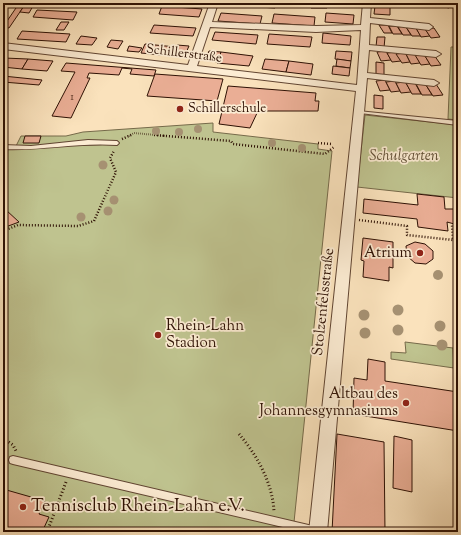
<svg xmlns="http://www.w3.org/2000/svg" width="461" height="535" font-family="'Sorts Mill Goudy',serif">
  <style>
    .green { fill: #bfc38f; stroke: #766a4a }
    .building { fill: #eaae95; stroke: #2e1104 }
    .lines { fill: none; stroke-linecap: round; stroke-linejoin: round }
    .service-casing { stroke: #614532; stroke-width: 2 }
    .minor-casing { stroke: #614532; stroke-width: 2 }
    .path-far2 { stroke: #2e1104; stroke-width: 2; stroke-dasharray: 0.5 1.5; stroke-linecap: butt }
    .path-far1 { stroke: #2e1104; stroke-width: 2.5; stroke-dasharray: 1 2; stroke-linecap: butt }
    .path { stroke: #2e1104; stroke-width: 3; stroke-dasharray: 1 2.5; stroke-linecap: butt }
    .service { fill: #fcecd3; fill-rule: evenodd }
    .minor { fill: #fcecd3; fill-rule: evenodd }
    .tree { fill: #a69172 }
    .poi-dot { fill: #8f2418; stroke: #fcecd3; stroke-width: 1.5 }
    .labels { text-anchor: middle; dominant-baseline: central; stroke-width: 3.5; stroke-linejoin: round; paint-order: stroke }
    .far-number-label { font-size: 11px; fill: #5d3828 }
    .far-street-label { font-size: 13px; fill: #2e1104; stroke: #fcecd3 }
    .far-poi-label { font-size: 13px; fill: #2e1104; stroke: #fcecd3; text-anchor: start }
    .park-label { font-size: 15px; font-style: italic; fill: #614f35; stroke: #fcecd3 }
    .poi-label { font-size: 15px; fill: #2e1104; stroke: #fcecd3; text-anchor: end }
    .street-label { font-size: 15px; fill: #2e1104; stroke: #fcecd3 }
    .near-poi-label { font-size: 18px; fill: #2e1104; stroke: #fcecd3; text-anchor: start }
  </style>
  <rect width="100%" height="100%" fill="#fae2bc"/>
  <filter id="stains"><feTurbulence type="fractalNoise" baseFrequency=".005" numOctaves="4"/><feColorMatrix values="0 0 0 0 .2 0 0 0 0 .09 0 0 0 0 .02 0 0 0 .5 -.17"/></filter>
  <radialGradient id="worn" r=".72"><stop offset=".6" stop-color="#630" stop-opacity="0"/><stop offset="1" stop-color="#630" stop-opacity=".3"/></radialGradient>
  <g class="green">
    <polygon points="451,47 458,47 458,120 448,119"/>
    <polygon points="365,115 458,125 458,198 357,187"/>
    <polygon points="213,123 213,132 318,144 318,149 332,151 293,532 3,532 3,145 16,146 21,136 66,136 83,132"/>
    <polygon points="405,342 453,348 454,368 391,359 391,352 406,353"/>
  </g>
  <g class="building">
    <polygon points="260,3 275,3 275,8 259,7"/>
    <polygon points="310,3 326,3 327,8 311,8"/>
    <polygon points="435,3 450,3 449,8 435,5"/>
    <polygon points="18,5 24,6 9,28 3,27"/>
    <polygon points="24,6 33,6 29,13 20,12"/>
    <polygon points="162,6 202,9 199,17 159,14"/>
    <polygon points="375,6 390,7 390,15 374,14"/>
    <polygon points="37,10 77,12 73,20 33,17"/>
    <polygon points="221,13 262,16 260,24 218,21"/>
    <polygon points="326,13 354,15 353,24 325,22"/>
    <polygon points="274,14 315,17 314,26 272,23"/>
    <polygon points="61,22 69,22 64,30 56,30"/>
    <polygon points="154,25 196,28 193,36 150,33"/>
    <polygon points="379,25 388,25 392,33 384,33"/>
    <polygon points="389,26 397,26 402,34 393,34"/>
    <polygon points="406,26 406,27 411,35 403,35 398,27"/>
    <polygon points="406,27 415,27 421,36 412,36"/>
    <polygon points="416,28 425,29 430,36 421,37"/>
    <polygon points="434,28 440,37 431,38 425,29"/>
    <polygon points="22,31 70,34 66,42 17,39"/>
    <polygon points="215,32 258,35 256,44 212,40"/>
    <polygon points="323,33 351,36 350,45 322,43"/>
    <polygon points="269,34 312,37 310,47 267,44"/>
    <polygon points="81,36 97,38 92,45 76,44"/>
    <polygon points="377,37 385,37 384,48 376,47"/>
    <polygon points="111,40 123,41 118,49 107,47"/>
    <polygon points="145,44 176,47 172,56 141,53"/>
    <polygon points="177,45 189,46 185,55 173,54"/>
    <polygon points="129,46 142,48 139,52 127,51"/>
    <polygon points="209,51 221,52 218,62 205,60"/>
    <polygon points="336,51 352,52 351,61 335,59"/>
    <polygon points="386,51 391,60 381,61 377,52"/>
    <polygon points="221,52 253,56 249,66 217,63"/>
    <polygon points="396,52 401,61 392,62 387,53"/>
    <polygon points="405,53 406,54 410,62 402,63 396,54"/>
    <polygon points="406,54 415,54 420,63 411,64"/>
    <polygon points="424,54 425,56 430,64 421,65 415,55"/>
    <polygon points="434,55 441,65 431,66 425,56"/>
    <polygon points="4,58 28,59 22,69 3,67"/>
    <polygon points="28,59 53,61 47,71 22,69"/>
    <polygon points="265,59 289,61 286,72 262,69"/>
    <polygon points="337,59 351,61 350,68 336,66"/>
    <polygon points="289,61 313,64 311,75 286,72"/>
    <polygon points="376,62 384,63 384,75 376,74"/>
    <polygon points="66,63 156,70 154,76 130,74 132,69 122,68 119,75 89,73 87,78 90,78 71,118 52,116 75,72 61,71"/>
    <polygon points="333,66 350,68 349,76 332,74"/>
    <polygon points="155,74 223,79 217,101 147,96"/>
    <polygon points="3,76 42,80 39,85 3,82"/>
    <polygon points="385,80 390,90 380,91 376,81"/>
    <polygon points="395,81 400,91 391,92 386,82"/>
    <polygon points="405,82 406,83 411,92 401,93 396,83"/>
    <polygon points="406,83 415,83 421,94 412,94"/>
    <polygon points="426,83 426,85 432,95 422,95 416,84"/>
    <polygon points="436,84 443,95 433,96 426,85"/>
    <polygon points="228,86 316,93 315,101 319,101 318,111 258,111 250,128 219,124"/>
    <polygon points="374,95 383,96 383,109 374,108"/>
    <polygon points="25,136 41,136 39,143 23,143"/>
    <polygon points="417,194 444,197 445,209 458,209 458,225 447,222 448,231 418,227 417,219 363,213 364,199 418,205"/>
    <polygon points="6,210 19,222 3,228 3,211"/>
    <polygon points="363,238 393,242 393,268 389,267 389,281 363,277 364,261 361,260"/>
    <polygon points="415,242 425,244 433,251 433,259 426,264 415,263 407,256 406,246"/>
    <polygon points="368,359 385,362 385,381 458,392 458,431 353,414 354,378 367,380"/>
    <polygon points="337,434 384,442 385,532 332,532"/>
    <polygon points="394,436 412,440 412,492 393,488"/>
    <polygon points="3,489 45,501 39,514 49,517 42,532 27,529 26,532 20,532 3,527"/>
  </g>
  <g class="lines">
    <g class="service-casing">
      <g id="service">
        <polygon points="358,111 458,121 458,125 360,113 358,113"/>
        <path d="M88 140 117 141 119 143 117 145C79 142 41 151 3 149V145L31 146Z"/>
        <polygon points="13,456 317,527 320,528 321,531 321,532 304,532 13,464 10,463 9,460 10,457"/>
      </g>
    </g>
    <g class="minor-casing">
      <path id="minor" d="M210 3H218L212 22 316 26 361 25 363 3H371L370 18 429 24 433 27 429 30 370 23 369 45 436 51 441 54 436 57 369 50 367 73 434 80 439 83 434 86 367 78 327 532H309L356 91 3 49V43L188 65ZM210 27 316 32 361 30 357 85 197 66Z"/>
    </g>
    <polyline class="path-far2" points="129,136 134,133 166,136"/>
    <g class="path-far1">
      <polyline points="154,135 231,141 233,144 325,154 334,147"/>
      <polyline points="122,139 131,135"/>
      <polyline points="318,143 332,144"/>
      <polyline points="359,220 407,226 407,235 453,240 452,225 458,225"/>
      <polyline points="3,231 18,225 78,226 94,221 116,172 110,158 114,151"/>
    </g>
    <g class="path">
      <path d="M239 434C257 455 273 484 274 512"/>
      <polyline points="3,438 13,445 16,451"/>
      <polyline points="47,532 66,482"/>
    </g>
    <use href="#service" class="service"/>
    <use href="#minor" class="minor"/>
  </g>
  <g class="tree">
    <circle cx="198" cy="129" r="4"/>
    <circle cx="156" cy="131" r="4"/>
    <circle cx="179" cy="132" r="4"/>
    <circle cx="272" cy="143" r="4"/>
    <circle cx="302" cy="148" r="4"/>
    <circle cx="103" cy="165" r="4.5"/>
    <circle cx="114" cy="200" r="4.5"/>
    <circle cx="108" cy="211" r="4.5"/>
    <circle cx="81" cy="217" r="4.5"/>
    <circle cx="438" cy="275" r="5"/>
    <circle cx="398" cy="310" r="5.5"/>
    <circle cx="364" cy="315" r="5.5"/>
    <circle cx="440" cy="326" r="5.5"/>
    <circle cx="398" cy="330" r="5.5"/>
    <circle cx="365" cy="333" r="5.5"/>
    <circle cx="442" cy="345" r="5.5"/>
  </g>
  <g class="poi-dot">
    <circle cx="180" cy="109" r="4"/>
    <circle cx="420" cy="253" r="4"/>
    <circle cx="158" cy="335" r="4"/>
    <circle cx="406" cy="403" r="4"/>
    <circle cx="23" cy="507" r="4"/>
  </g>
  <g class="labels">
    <g class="far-number-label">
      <text x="72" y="97">1</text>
    </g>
    <g class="far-street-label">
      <text transform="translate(184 54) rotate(7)">Schillerstraße</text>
    </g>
    <g class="far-poi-label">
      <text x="188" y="109">Schillerschule</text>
    </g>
    <g class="park-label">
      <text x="404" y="156">Schulgarten</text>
    </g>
    <g class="poi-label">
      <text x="412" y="253">Atrium</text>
      <text x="166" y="326" text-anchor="start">Rhein-Lahn<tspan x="166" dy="17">Stadion</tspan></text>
      <text x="398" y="394">Altbau des<tspan x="398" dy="17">Johannesgymnasiums</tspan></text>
    </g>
    <g class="street-label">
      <text transform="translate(324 302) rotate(-84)">Stolzenfelsstraße</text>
    </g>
    <g class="near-poi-label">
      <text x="31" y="507">Tennisclub Rhein-Lahn e.V.</text>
    </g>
  </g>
  <rect width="461" height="535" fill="none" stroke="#fae2bc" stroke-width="16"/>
  <rect x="4" y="4" width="453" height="527" fill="none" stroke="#2e1104" stroke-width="2"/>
  <rect x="8" y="8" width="445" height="519" fill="none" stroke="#2e1104"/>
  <rect width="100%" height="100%" filter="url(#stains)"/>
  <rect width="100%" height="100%" fill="url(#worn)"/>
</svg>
